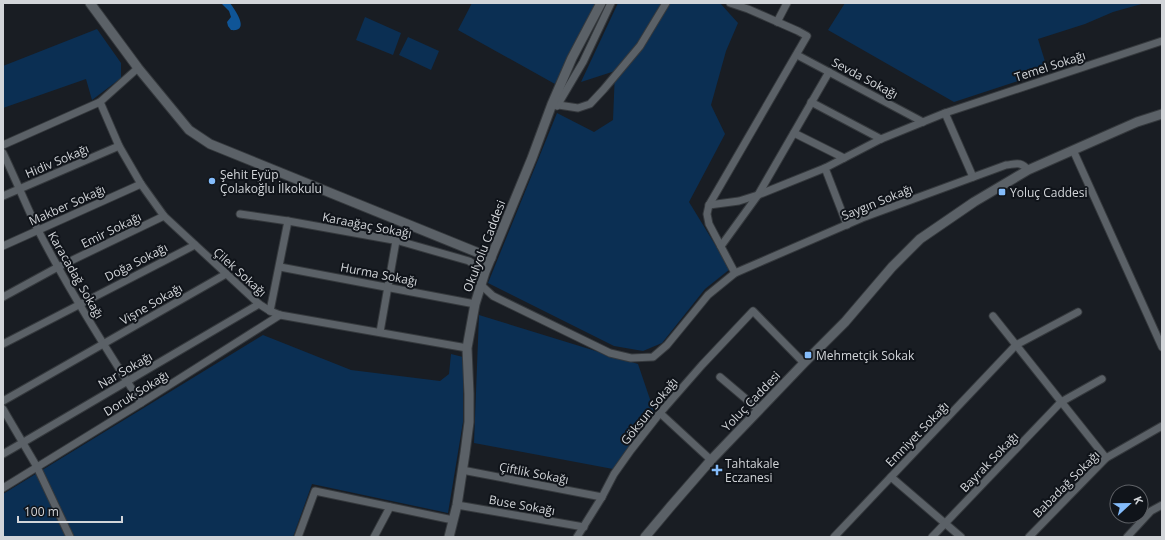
<svg xmlns="http://www.w3.org/2000/svg" width="1165" height="540" font-family="'Open Sans',sans-serif">
  <style>
    .green { fill: #0b2f53 }
    .water { fill: #0f5597 }
    .lines { fill: none; stroke-linecap: round; stroke-linejoin: round }
    .minor-casing { stroke: #35393d; stroke-width: 9 }
    .tertiary-casing { stroke: #35393d; stroke-width: 11 }
    .minor { stroke: #5b6167; stroke-width: 7 }
    .tertiary { stroke: #5b6167; stroke-width: 9 }
    .poi-dot { fill: #84bcfb; stroke: #10141a; stroke-width: 1.5 }
    .labels { text-anchor: middle; dominant-baseline: central; stroke-width: 4; stroke-linejoin: round; paint-order: stroke }
    .street-label { font-size: 12px; fill: #d2d5d9; stroke: #10141a }
    .poi-label { font-size: 12px; fill: #d2d5d9; stroke: #10141a; text-anchor: start }
  </style>
  <rect width="100%" height="100%" fill="#191d23"/>
  <g class="green">
    <polygon points="472,3 596,3 555,84 458,30"/>
    <polygon points="618,3 720,3 738,23 726,51 711,105 725,134 689,202 730,269 705,289 662,343 643,351 614,346 488,283 557,113 594,132 613,120 615,71 581,82"/>
    <polygon points="845,3 1145,3 1113,12 1085,24 1038,39 1048,71 954,102 828,30"/>
    <polygon points="365,17 401,33 393,55 356,40"/>
    <polygon points="97,29 121,63 121,78 92,100 86,79 3,108 3,66"/>
    <polygon points="408,37 439,51 431,70 399,55"/>
    <polygon points="479,315 638,364 655,414 613,469 474,443"/>
    <polygon points="263,335 351,370 440,381 449,374 451,354 463,357 463,422 448,513 312,484 293,537 3,537 3,494"/>
  </g>
  <path class="water" d="M221 3H230C235 10 251 32 231 30L228 26 227 22 231 17 229 11Z"/>
  <g class="lines">
    <g class="minor-casing">
      <g id="minor">
        <polyline points="730,3 748,9 798,31 807,36 709,205 707,214 709,224 735,273"/>
        <polyline points="777,22 787,3"/>
        <polyline points="797,55 923,122"/>
        <polyline points="100,102 119,146 141,184 164,216 259,304 270,311 280,315 467,348"/>
        <polyline points="811,102 881,139"/>
        <polyline points="552,104 578,108 590,104 604,89 640,46 666,3"/>
        <polyline points="557,106 583,62 611,3"/>
        <polyline points="945,113 1162,41"/>
        <polyline points="794,133 844,158"/>
        <polyline points="3,145 100,102 138,68"/>
        <polyline points="1073,150 1162,347"/>
        <path d="M3 153C15 178 26 205 38 230 69 290 105 347 141 403"/>
        <polyline points="825,168 847,225"/>
        <polyline points="3,196 119,146"/>
        <polyline points="709,205 739,201 758,195 825,168 881,139 945,113 973,177"/>
        <polyline points="240,214 288,221 399,241 469,261 485,272"/>
        <polyline points="3,246 141,184"/>
        <polyline points="721,246 758,195 829,72"/>
        <polyline points="280,267 475,304"/>
        <path d="M481 285 493 296 610 353 631 358 653 357 667 345 708 295 735 273 862 218 1006 165C1016 164 1021 161 1028 170"/>
        <polyline points="3,297 58,267 164,216"/>
        <polyline points="270,311 288,221"/>
        <polyline points="993,316 1106,458"/>
        <polyline points="380,332 396,241"/>
        <polyline points="3,344 195,245"/>
        <polyline points="720,377 759,410"/>
        <polyline points="3,401 226,274"/>
        <polyline points="3,409 37,467 70,537"/>
        <polyline points="660,413 711,460"/>
        <polyline points="3,454 22,443 259,304"/>
        <polyline points="462,470 602,497"/>
        <polyline points="891,477 961,537"/>
        <polyline points="3,488 141,403 280,315"/>
        <polyline points="457,505 584,527"/>
        <polyline points="298,537 315,491 453,520"/>
        <polyline points="374,537 390,507"/>
        <polyline points="577,537 602,497 614,474 631,450 660,413 702,365 753,311 804,363"/>
        <polyline points="834,537 1016,345 1078,312"/>
        <polyline points="932,537 1061,402 1102,379"/>
        <polyline points="1029,537 1106,458 1162,426"/>
        <polyline points="1127,537 1151,511 1162,505"/>
      </g>
    </g>
    <g class="tertiary-casing">
      <g id="tertiary">
        <polyline points="90,3 138,68 189,130 210,144 491,258"/>
        <polyline points="449,537 457,505 465,453 469,422 469,394 467,348 475,304 485,272 532,158 552,104 572,58 601,3"/>
        <polyline points="645,537 671,506 711,460 804,363 845,322 892,267 920,239 974,202 1028,170 1112,133 1137,122 1162,114"/>
      </g>
    </g>
    <use href="#minor" class="minor"/>
    <use href="#tertiary" class="tertiary"/>
  </g>
  <g class="poi-dot">
    <circle cx="212" cy="181" r="4"/>
    <rect x="998" y="188" width="8" height="8" rx="2"/>
    <rect x="804" y="351" width="8" height="8" rx="2"/>
    <path d="M715 464h4v4h4v4h-4v4h-4v-4h-4v-4h4z"/>
  </g>
  <g class="labels">
    <g class="street-label">
      <text transform="translate(1050 66) rotate(-18)">Temel Sokağı</text>
      <text transform="translate(865 78) rotate(28)">Sevda Sokağı</text>
      <text transform="translate(57 161) rotate(-23)">Hidiv Sokağı</text>
      <text transform="translate(877 202) rotate(-22)">Saygın Sokağı</text>
      <text transform="translate(67 205) rotate(-24)">Makber Sokağı</text>
      <text transform="translate(367 225) rotate(11)">Karaağaç Sokağı</text>
      <text transform="translate(111 230) rotate(-26)">Emir Sokağı</text>
      <text transform="translate(484 246) rotate(-69)">Okulyolu Caddesi</text>
      <text transform="translate(136 262) rotate(-27)">Doğa Sokağı</text>
      <text transform="translate(240 272) rotate(42)">Çilek Sokağı</text>
      <text transform="translate(379 274) rotate(11)">Hurma Sokağı</text>
      <text transform="translate(76 275) rotate(60)">Karacadağ Sokağı</text>
      <text transform="translate(151 304) rotate(-30)">Vişne Sokağı</text>
      <text transform="translate(125 370) rotate(-30)">Nar Sokağı</text>
      <text transform="translate(136 393) rotate(-32)">Doruk Sokağı</text>
      <text transform="translate(751 401) rotate(-46)">Yoluç Caddesi</text>
      <text transform="translate(649 411) rotate(-51)">Göksun Sokağı</text>
      <text transform="translate(917 434) rotate(-46)">Emniyet Sokağı</text>
      <text transform="translate(989 462) rotate(-46)">Bayrak Sokağı</text>
      <text transform="translate(534 473) rotate(11)">Çiftlik Sokağı</text>
      <text transform="translate(1066 484) rotate(-45)">Babadağ Sokağı</text>
      <text transform="translate(522 505) rotate(10)">Buse Sokağı</text>
    </g>
    <g class="poi-label">
      <text x="220" y="174">Şehit Eyüp<tspan x="220" dy="14">Çolakoğlu İlkokulu</tspan></text>
      <text x="1010" y="192">Yoluç Caddesi</text>
      <text x="816" y="355">Mehmetçik Sokak</text>
      <text x="725" y="463">Tahtakale<tspan x="725" dy="14">Eczanesi</tspan></text>
    </g>
  </g>
  <rect width="1165" height="540" fill="none" stroke="#d2d5d9" stroke-width="8"/>
  <g transform="translate(1129 504) rotate(68)"><circle r="19" fill="#10141a" stroke="#5e6166"/>
  <path d="M0-3L7 15L0 10L-7 15Z" fill="#84bcfb"/>
  <text y="-6" font-size="11" font-weight="bold" text-anchor="middle" fill="#d2d5d9">K</text>
  </g>
  <path d="M18 516v6h104v-6" fill="none" stroke="#d2d5d9" stroke-width="2"/>
  <text x="24" y="516" font-size="12" fill="#d2d5d9" stroke="#10141a" stroke-width="3" paint-order="stroke">100 m</text>
</svg>
